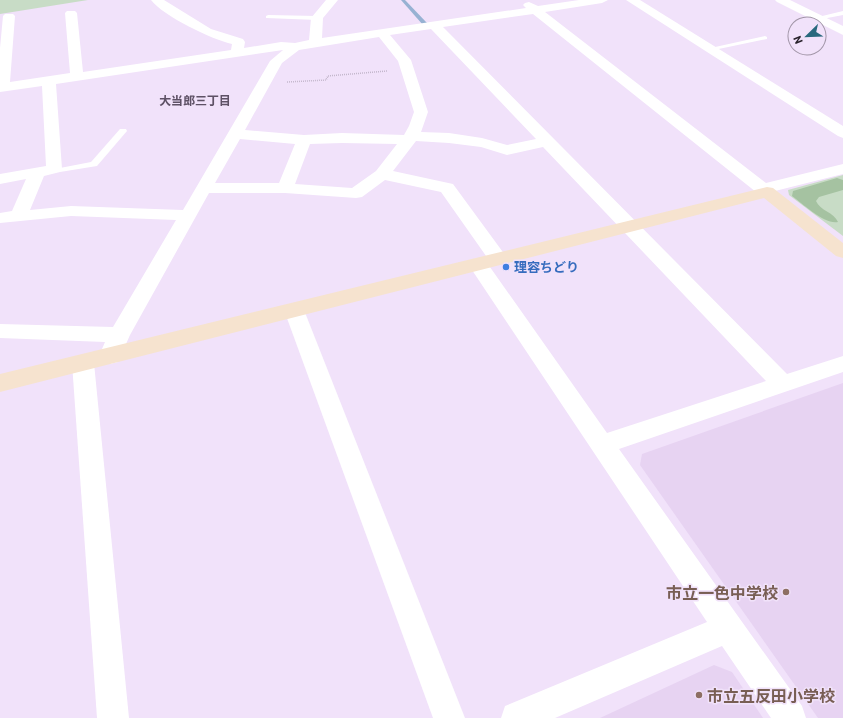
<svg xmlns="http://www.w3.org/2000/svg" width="843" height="718" font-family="Barlow,'Noto Sans JP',sans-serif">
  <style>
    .built { fill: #e7d3f2 }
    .green { fill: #c8dcc6 }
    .forest { fill: #a5c2a1 }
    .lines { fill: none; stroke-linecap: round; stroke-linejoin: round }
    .stream { fill: #97b2d3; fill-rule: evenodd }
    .path { stroke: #978d9e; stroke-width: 1.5; stroke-dasharray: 0.5 1.5; stroke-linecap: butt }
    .lane { fill: #fff; fill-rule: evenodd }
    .street { fill: #fff; fill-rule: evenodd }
    .secondary { fill: #f6e3cf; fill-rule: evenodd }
    .shop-dot { fill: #3f7fe0; stroke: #f1e2fa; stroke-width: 1.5 }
    .education-dot { fill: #8d6e63; stroke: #f1e2fa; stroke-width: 1.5 }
    .labels { text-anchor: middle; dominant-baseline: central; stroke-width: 3; stroke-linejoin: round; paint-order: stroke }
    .far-neighbourhood-label { font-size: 12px; font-weight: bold; fill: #5e5165; stroke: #f1e2fa }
    .shop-label { font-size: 13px; font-weight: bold; fill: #366cbe; stroke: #f1e2fa; text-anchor: start }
    .near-education-label { font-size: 16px; font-weight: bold; fill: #785e54; stroke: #f1e2fa; text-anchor: end }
  </style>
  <rect width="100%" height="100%" fill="#f1e2fa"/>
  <g class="built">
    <polygon points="843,383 843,718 818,718 640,465 642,454"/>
    <polygon points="714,665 732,672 763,718 600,718"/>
  </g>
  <g class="green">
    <polygon points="0,0 88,0 0,14"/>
    <polygon points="843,175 843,236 789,195 788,190"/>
  </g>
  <path class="forest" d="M837 178 843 180V190L819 197 816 201C820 211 834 212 838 222 825 225 803 204 792 196L793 191Z"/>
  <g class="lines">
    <polygon class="stream" points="401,0 405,0 427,23 427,25 423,25"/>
    <polyline class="path" points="287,82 326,80 328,76 387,71"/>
    <g class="lane">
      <polygon points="843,11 843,15 817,20 814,18"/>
      <polygon points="268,15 317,16 320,18 317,20 266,18 266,16"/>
      <polygon points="765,36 767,37 767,39 709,51 706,49"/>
      <polygon points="120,129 126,129 127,131 97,166 60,172 51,171 50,169 54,167 60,168 91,162"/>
    </g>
    <g class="street">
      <path d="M151 0H164L211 29 243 39 245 42 244 48 281 42 295 43 309 40 311 18 326 0H338L323 18 322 38 526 8 523 5 525 3 529 2 538 6 579 0H608L602 3 545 12 766 183 843 164V174L775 191 773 196 767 197 761 196 533 14 443 27 787 374 843 356V372L619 449 802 706 806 718H771L722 646 555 718H501L505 706 707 622 468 264 471 260 478 258 485 260 607 433 766 381 543 147 507 155 481 147 449 143 416 141 393 171 453 184 505 255 507 259 505 263 498 265 491 263 441 192 385 180 362 197 356 198 285 193H209L130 335 118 362 110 364 102 362 99 356 105 342 0 338V324L113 327 176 220 71 216 0 223V213L12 211 26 179 0 184V174L46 166 42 86 0 92V48L3 16 5 14H13L15 16 10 82 70 73 65 13 67 11H75L77 13 83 72 231 50 232 44C213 40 163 16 151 0ZM431 29 536 139 507 145 482 138 449 133 421 132 428 112 411 60 390 35ZM379 37 398 61 414 112 409 126 404 135 342 133 304 135 245 130 282 63 299 50ZM283 50 270 61 183 210 71 206 30 210 44 176 60 172 62 169 56 84ZM240 139 295 144 279 183H215ZM342 143 397 144 376 171 352 188 295 184 310 144Z"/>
      <polygon points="626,0 640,0 843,126 843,138 838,136"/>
      <polygon points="775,0 790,0 843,26 843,35 777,2"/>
      <polygon points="294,303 301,305 304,310 465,718 433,718 284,310 287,305"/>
      <polygon points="83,355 91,357 94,363 129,718 97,718 72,363 75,357"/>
    </g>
    <polygon class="secondary" points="767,187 773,188 843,243 843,258 836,256 764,198 0,392 0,374"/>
  </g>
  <circle class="shop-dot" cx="506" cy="267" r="4"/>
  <g class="education-dot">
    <circle cx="786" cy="592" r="4"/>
    <circle cx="699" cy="695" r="4"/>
  </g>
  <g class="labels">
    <g class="far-neighbourhood-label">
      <text x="195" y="100">大当郎三丁目</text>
    </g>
    <g class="shop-label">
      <text x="514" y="267">理容ちどり</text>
    </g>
    <g class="near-education-label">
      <text x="778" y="592">市立一色中学校</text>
      <text x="707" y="695" text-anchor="start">市立五反田小学校</text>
    </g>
  </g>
  <g transform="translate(807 36) rotate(247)"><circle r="19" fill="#f1e2fa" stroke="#a195a7"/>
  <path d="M0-3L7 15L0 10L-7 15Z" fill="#28687d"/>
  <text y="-6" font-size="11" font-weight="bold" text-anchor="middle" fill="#28222b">N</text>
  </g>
</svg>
